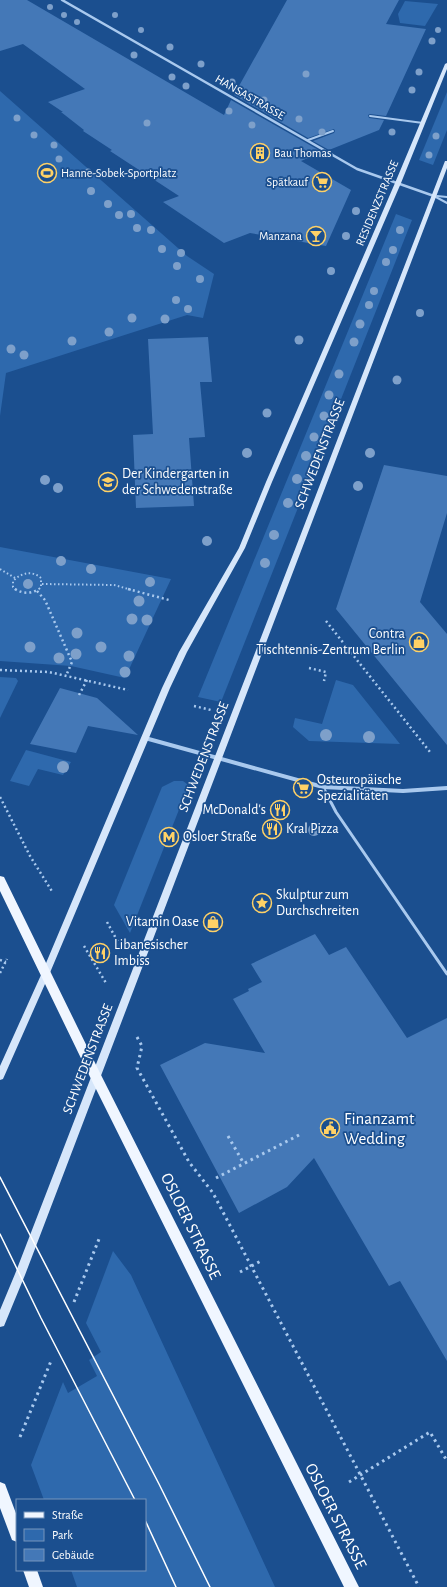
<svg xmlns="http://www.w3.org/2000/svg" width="447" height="1587" font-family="'Alegreya Sans',sans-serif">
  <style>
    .green { fill: #2e69ad }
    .building { fill: #4478b7 }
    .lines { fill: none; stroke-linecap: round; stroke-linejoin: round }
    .path-far2 { stroke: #a9c9ee; stroke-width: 2; stroke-dasharray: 1.5 2.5; stroke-linecap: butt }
    .path-far1 { stroke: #a9c9ee; stroke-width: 2.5; stroke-dasharray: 2 3; stroke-linecap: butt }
    .path { stroke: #a9c9ee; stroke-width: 3; stroke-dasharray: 2.5 4; stroke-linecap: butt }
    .service-far1 { stroke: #a9c9ee; stroke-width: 2 }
    .service { stroke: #a9c9ee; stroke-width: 3 }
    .minor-far1 { stroke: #a9c9ee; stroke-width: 2.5 }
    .minor { stroke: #a9c9ee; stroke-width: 4 }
    .secondary { fill: #d6e6fa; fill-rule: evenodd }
    .primary { fill: #f0f6ff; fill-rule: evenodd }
    .tram { stroke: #fff; stroke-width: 1.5 }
    .tree { fill: #7ea0ca }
    .labels { text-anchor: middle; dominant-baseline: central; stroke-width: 3.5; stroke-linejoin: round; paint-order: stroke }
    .far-street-label { font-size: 12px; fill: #fff; stroke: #1b4f8f }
    .far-poi-label { font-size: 12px; fill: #fff; stroke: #1b4f8f; text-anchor: start }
    .street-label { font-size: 14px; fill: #fff; stroke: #1b4f8f }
    .poi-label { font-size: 14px; fill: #fff; stroke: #1b4f8f; text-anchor: start }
    .near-poi-label { font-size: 17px; fill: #fff; stroke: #1b4f8f; text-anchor: start }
    .near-street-label { font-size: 17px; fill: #fff; stroke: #1b4f8f }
  </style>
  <rect width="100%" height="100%" fill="#1b4f8f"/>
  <g class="green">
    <polygon points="405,1 438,4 425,26 400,23 398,14"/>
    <polygon points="0,91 187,256 214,274 203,318 187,315 6,373 0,416"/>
    <polygon points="447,92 447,130 433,165 419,160"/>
    <polygon points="396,214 412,220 221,702 198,697"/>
    <polygon points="0,547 171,579 125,678 71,666 0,661"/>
    <polygon points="0,677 16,678 18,681 0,718"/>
    <polygon points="336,680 353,685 400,744 309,741 293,727 295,718 322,724"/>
    <polygon points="26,750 71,762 63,775 38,769 29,786 10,781"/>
    <polygon points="174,781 183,781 187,784 188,787 130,933 114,905 162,787"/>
    <polygon points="113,1251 131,1275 275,1587 77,1587 71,1570 145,1570 145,1500 44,1500 31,1465 63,1382 68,1393 97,1376 89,1360 101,1352 86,1323"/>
  </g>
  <g class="building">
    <polygon points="0,0 27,0 224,115 231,100 322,152 301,161 351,190 326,246 250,233 224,243 172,208 163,202 179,196 110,151 112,150 83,131 84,130 61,112 63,112 48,102 85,89 23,44 0,51"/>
    <polygon points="287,0 399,0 386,24 426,29 386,116 370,114 368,115 369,118 384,120 379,130 329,150 313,141 334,133 335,131 334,129 308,138 234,95"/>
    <polygon points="208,337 212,382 200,382 205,437 189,438 194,506 136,508 133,435 153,434 148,339"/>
    <polygon points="384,465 447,476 447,513 420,602 447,634 447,745 336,609"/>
    <polygon points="60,688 97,698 138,735 88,726 76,753 30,744"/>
    <polygon points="315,934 329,955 346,947 407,1038 447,1018 447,1361 400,1281 389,1286 314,1158 287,1187 239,1213 160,1065 205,1043 265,1053 233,999 249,991 248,989 262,982 251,964"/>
  </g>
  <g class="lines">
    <g class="path-far2">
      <polyline points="0,569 15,578"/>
      <polyline points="42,584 114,585 132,590"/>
      <path d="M16 590 13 587V581C21 573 32 570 41 578V587L38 590"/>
    </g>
    <g class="path-far1">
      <path d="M15 589C23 594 31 594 39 589"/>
      <polyline points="128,589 169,600"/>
      <polyline points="37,591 45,600 72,662 66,676"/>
      <polyline points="326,621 430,752"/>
      <polyline points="295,650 314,654"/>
      <polyline points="309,668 326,672 324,681"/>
      <polyline points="0,670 49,672 128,690"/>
      <polyline points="79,695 87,680"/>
      <polyline points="194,706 211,710"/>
      <polyline points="0,797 30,856 53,893"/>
      <polyline points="107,922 119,944"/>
      <polyline points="84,946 106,983"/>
      <polyline points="0,960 6,962"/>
      <polyline points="0,973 7,959"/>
    </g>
    <g class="path">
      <polyline points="137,1037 142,1046 137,1068 189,1162 213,1193 419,1587"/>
      <polyline points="228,1136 244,1164"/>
      <polyline points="216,1178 301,1134"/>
      <polyline points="240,1272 261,1261"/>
      <polyline points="74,1302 99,1239"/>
      <polyline points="20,1437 51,1361"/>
      <polyline points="349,1482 430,1432 447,1461"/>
    </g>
    <g class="service-far1">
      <polyline points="370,116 423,123"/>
      <polyline points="308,140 333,131"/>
      <polyline points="434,196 447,203"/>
      <polyline points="437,196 447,197"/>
    </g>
    <polyline class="service" points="323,787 336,812 447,974"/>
    <polyline class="minor-far1" points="62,0 357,169 434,196"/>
    <polyline class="minor" points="145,738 323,787 403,791 447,788"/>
    <g class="secondary">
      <polygon points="447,63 447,69 401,183 272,482 245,548 187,652 170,688 49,975 3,1079 0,1080 0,1066 41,975 162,688 179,652 239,548 266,482 395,183 445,64"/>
      <polygon points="445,161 447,161 447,168 25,1275 4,1326 0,1327 0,1310 15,1274"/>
    </g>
    <g class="primary">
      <polygon points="0,876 4,877 100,1073 359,1587 344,1587 92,1081 0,891"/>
      <polygon points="0,1482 5,1484 17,1516 17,1542 12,1540 0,1508"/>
      <polygon points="23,1570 37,1570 43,1587 29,1587"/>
    </g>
    <g class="tram">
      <polyline points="0,1177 159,1484 210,1587"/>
      <polyline points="0,1234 41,1318 135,1500"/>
      <polyline points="145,1520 176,1587"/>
    </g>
  </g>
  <g class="tree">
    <circle cx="50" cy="7" r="3"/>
    <circle cx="64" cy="15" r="3"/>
    <circle cx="115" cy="15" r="3"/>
    <circle cx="77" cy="22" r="3"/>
    <circle cx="141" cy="30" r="3"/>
    <circle cx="438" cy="30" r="3"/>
    <circle cx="432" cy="41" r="3.5"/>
    <circle cx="170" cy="47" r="3.5"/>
    <circle cx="134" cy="55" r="3.5"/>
    <circle cx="201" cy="64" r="3.5"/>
    <circle cx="419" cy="72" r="3.5"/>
    <circle cx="306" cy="74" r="3.5"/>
    <circle cx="172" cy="77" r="3.5"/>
    <circle cx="232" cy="82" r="3.5"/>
    <circle cx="186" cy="86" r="3.5"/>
    <circle cx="412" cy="90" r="3.5"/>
    <circle cx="264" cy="100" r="3.5"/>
    <circle cx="229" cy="111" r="3.5"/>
    <circle cx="17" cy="118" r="3.5"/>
    <circle cx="299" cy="119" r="3.5"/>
    <circle cx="147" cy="123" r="3.5"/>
    <circle cx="252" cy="125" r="3.5"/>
    <circle cx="322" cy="132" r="3.5"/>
    <circle cx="392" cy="132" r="3.5"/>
    <circle cx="34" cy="135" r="3.5"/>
    <circle cx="436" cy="136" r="3.5"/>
    <circle cx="54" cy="145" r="3.5"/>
    <circle cx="429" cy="155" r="3.5"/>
    <circle cx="59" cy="159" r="3.5"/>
    <circle cx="88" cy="172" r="3.5"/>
    <circle cx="91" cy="191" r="4"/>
    <circle cx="108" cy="204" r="4"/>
    <circle cx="356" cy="211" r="4"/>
    <circle cx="131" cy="214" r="4"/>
    <circle cx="119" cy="215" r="4"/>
    <circle cx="137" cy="228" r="4"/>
    <circle cx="151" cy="230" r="4"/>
    <circle cx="400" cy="230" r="4"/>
    <circle cx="346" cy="236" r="4"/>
    <circle cx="162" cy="249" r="4"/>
    <circle cx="393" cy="250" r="4"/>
    <circle cx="181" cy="253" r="4"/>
    <circle cx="386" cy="262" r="4"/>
    <circle cx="177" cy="266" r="4"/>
    <circle cx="331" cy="271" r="4"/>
    <circle cx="200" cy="279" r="4"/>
    <circle cx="374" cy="291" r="4"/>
    <circle cx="176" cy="300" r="4"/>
    <circle cx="369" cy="305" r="4"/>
    <circle cx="188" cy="309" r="4"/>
    <circle cx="420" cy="313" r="4"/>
    <circle cx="132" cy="318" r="4.5"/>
    <circle cx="165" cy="319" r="4.5"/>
    <circle cx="360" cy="324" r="4.5"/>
    <circle cx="109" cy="332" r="4.5"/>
    <circle cx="299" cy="340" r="4.5"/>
    <circle cx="72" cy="341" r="4.5"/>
    <circle cx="354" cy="342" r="4.5"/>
    <circle cx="11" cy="349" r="4.5"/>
    <circle cx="24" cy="355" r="4.5"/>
    <circle cx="339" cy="374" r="4.5"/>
    <circle cx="397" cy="380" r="4.5"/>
    <circle cx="329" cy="395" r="4.5"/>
    <circle cx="267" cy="413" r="4.5"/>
    <circle cx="324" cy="416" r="4.5"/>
    <circle cx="314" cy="437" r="4.5"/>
    <circle cx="247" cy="453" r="5"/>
    <circle cx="370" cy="453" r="5"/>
    <circle cx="306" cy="456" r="5"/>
    <circle cx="297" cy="479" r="5"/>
    <circle cx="45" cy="480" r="5"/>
    <circle cx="358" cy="486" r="5"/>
    <circle cx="58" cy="488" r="5"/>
    <circle cx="288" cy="503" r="5"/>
    <circle cx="274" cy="535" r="5"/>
    <circle cx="207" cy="541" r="5"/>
    <circle cx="61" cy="561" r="5"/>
    <circle cx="265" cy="563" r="5"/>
    <circle cx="91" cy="569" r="5"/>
    <circle cx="150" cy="582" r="5"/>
    <circle cx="28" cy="584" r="5"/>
    <circle cx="139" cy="601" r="5.5"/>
    <circle cx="132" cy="619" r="5.5"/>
    <circle cx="147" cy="620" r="5.5"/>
    <circle cx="77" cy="633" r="5.5"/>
    <circle cx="30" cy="647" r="5.5"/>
    <circle cx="101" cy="647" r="5.5"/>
    <circle cx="76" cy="654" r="5.5"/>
    <circle cx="129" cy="656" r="5.5"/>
    <circle cx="59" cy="658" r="5.5"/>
    <circle cx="125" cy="672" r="5.5"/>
    <circle cx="326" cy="735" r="6"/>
    <circle cx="369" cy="737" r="6"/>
    <circle cx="63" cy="767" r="6"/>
    <circle cx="314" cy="830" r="6"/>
  </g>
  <defs>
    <g id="building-ring" transform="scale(1)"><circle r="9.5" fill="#1b4f8f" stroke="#ffd166" stroke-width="1.5"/><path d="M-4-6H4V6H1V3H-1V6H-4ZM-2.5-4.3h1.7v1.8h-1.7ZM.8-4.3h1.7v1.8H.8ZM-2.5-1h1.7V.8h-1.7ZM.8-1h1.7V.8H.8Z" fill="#ffd166"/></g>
    <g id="stadium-ring" transform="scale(1)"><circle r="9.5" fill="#1b4f8f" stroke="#ffd166" stroke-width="1.5"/><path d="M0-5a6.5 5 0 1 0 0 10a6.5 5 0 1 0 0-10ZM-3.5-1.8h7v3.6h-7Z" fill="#ffd166"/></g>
    <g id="supermarket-ring" transform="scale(1)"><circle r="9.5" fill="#1b4f8f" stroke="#ffd166" stroke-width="1.5"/><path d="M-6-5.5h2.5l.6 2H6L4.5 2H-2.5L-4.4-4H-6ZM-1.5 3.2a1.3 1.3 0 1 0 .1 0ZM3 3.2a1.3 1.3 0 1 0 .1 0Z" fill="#ffd166"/></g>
    <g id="bar-ring" transform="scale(1)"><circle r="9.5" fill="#1b4f8f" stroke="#ffd166" stroke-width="1.5"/><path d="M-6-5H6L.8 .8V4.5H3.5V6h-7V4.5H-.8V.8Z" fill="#ffd166"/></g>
    <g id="school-ring" transform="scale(1)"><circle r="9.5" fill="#1b4f8f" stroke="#ffd166" stroke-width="1.5"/><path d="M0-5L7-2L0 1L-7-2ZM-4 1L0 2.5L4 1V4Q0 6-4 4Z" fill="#ffd166"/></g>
    <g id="shop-ring" transform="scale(1)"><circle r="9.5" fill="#1b4f8f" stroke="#ffd166" stroke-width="1.5"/><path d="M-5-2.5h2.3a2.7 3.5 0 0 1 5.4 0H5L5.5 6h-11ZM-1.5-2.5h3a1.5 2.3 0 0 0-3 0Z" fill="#ffd166"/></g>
    <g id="restaurant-ring" transform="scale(1)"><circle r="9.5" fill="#1b4f8f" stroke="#ffd166" stroke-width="1.5"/><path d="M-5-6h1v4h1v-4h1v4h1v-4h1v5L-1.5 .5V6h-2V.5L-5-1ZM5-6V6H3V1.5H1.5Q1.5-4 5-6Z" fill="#ffd166"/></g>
    <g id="metro-ring" transform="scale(1)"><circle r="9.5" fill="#1b4f8f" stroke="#ffd166" stroke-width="1.5"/><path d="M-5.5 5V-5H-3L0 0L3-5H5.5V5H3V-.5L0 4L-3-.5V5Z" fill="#ffd166"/></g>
    <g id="sight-ring" transform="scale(1)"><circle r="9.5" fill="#1b4f8f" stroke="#ffd166" stroke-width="1.5"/><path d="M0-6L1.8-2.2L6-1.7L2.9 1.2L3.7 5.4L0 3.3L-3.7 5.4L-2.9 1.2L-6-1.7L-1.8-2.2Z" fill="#ffd166"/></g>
    <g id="civic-ring" transform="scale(1)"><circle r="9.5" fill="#1b4f8f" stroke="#ffd166" stroke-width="1.5"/><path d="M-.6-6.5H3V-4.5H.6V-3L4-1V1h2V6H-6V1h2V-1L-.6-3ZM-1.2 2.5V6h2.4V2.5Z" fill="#ffd166"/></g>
  </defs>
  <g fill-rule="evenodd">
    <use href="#building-ring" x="260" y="153"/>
    <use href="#stadium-ring" x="47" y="173"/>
    <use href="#supermarket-ring" x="322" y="182"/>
    <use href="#bar-ring" x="316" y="236"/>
    <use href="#school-ring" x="108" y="482"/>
    <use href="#shop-ring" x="419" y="642"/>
    <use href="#supermarket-ring" x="303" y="788"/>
    <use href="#restaurant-ring" x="280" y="810"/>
    <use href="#restaurant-ring" x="272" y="829"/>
    <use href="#metro-ring" x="169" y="837"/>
    <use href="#sight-ring" x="262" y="903"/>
    <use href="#shop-ring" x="213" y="922"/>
    <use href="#restaurant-ring" x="100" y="953"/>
    <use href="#civic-ring" x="330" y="1128"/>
  </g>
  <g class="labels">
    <g class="far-street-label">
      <text transform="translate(250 97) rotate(30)">HANSASTRASSE</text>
      <text transform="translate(377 203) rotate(-67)">RESIDENZSTRASSE</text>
    </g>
    <g class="far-poi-label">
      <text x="274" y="153">Bau Thomas</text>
      <text x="61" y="173">Hanne-Sobek-Sportplatz</text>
      <text x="308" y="182" text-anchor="end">Spätkauf</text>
      <text x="302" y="236" text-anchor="end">Manzana</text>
    </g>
    <g class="street-label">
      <text transform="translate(320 454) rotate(-69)">SCHWEDENSTRASSE</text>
      <text transform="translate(204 757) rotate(-69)">SCHWEDENSTRASSE</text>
      <text transform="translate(88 1059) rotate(-69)">SCHWEDENSTRASSE</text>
    </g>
    <g class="poi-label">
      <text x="122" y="474">Der Kindergarten in<tspan x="122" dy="16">der Schwedenstraße</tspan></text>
      <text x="405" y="634" text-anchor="end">Contra<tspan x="405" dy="16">Tischtennis-Zentrum Berlin</tspan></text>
      <text x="317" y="780">Osteuropäische<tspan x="317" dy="16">Spezialitäten</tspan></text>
      <text x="266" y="810" text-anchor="end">McDonald's</text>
      <text x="286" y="829">Kral Pizza</text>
      <text x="183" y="837">Osloer Straße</text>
      <text x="276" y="895">Skulptur zum<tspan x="276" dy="16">Durchschreiten</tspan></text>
      <text x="199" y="922" text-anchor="end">Vitamin Oase</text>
      <text x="114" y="945">Libanesischer<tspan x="114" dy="16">Imbiss</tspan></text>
    </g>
    <g class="near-poi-label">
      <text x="344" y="1118">Finanzamt<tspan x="344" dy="20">Wedding</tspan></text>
    </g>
    <g class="near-street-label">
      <text transform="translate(191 1226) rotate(64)">OSLOER STRASSE</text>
      <text transform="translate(336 1516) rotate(63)">OSLOER STRASSE</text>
    </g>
  </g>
  <rect x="16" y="1499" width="130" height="72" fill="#1b4f8f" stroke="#7695bc"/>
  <rect x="24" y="1512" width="20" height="6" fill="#f0f6ff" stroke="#7695bc"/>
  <text x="52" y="1519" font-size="12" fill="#ffffff">Straße</text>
  <rect x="24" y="1529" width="20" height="12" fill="#2e69ad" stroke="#7695bc"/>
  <text x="52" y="1539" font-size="12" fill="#ffffff">Park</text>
  <rect x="24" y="1549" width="20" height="12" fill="#4478b7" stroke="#7695bc"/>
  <text x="52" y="1559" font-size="12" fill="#ffffff">Gebäude</text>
</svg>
